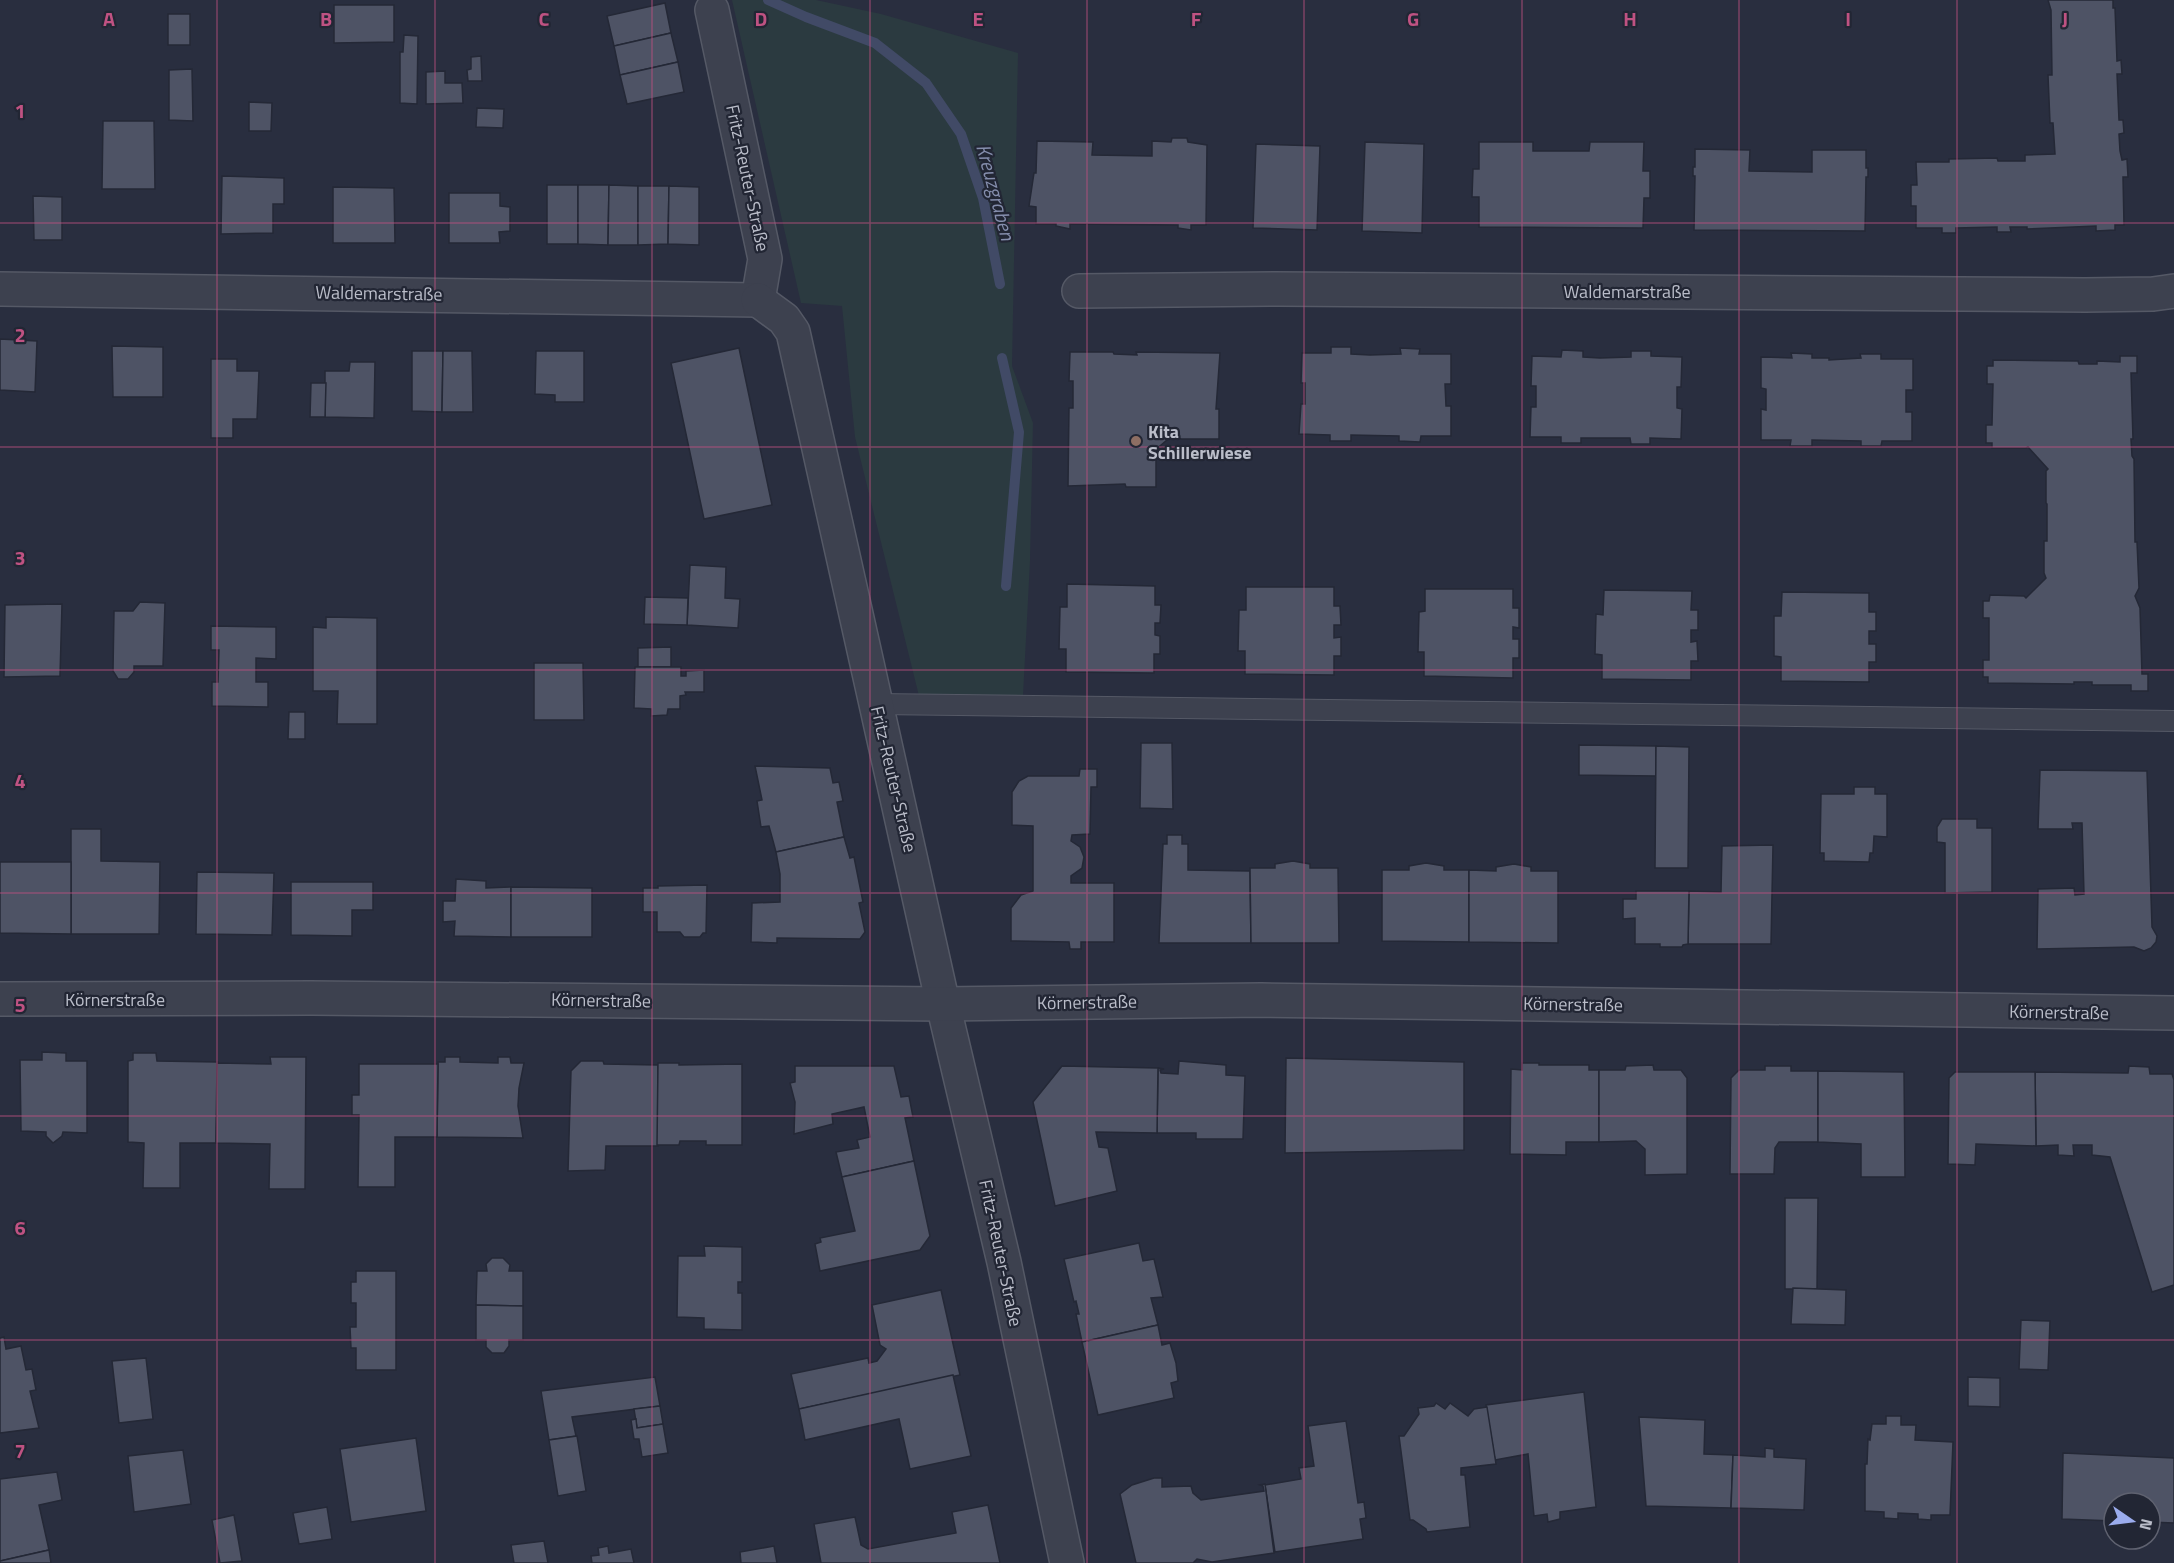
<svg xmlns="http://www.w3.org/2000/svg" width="2174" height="1563" font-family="'Titillium Web',sans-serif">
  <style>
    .green { fill: #2b3a40 }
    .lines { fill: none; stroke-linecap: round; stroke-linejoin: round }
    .stream { stroke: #414a66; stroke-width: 10 }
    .building { fill: #4e5365; stroke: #242836; stroke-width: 1.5 }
    .service-casing { stroke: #555966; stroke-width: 22 }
    .minor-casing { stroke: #555966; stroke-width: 36 }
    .service { stroke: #3d414f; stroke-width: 20 }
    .minor { stroke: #3d414f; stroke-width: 33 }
    .grid { fill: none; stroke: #bf5282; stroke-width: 1.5; stroke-opacity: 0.55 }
    .education-dot { fill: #8d6e63; stroke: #222634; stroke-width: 2 }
    .labels { text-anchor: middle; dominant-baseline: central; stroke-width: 4.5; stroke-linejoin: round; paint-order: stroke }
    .street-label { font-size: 18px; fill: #babdc9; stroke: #222634 }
    .poi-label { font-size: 18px; font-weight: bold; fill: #babdc9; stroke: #222634; text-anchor: start }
    .water-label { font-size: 20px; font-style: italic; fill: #858ead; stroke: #222634 }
    .grid-label { font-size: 20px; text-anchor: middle; font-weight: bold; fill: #bf5282; stroke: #222634; stroke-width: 4.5; stroke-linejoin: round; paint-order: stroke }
  </style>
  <rect width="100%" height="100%" fill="#292e3f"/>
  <polygon class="green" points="732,0 816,0 881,14 1018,53 1012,366 1033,423 1030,561 1023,696 919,696 855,437 842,306 801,303"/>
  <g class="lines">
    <g class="stream">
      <polyline points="768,0 806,17 875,43 926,83 961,134 983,198 1000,284"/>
      <polyline points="1002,358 1019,432 1006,586"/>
    </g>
  </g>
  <g class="building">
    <polygon points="2048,0 2113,0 2113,8 2115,8 2117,61 2121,60 2122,74 2117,74 2119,120 2123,120 2124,133 2119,134 2120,151 2122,160 2127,159 2128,177 2123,177 2124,225 2115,225 2115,230 2096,231 2096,226 2027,229 2027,227 2010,227 2011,232 1997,232 1997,227 1956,228 1956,233 1942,233 1942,228 1916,228 1916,206 1911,206 1911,185 1917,185 1916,162 1949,162 1949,159 1997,158 1998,161 2025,161 2025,155 2055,154 2053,123 2050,123 2048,75 2052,75 2051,10"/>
    <polygon points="665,3 671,33 614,46 607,16"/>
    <polygon points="334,5 394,5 394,42 334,43"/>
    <rect x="168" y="14" width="22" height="31"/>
    <polygon points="671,33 678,62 620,75 614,46"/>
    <polygon points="404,35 418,36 417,104 400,103 400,52 403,52"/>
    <polygon points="481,56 482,81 468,81 467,70 471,69 471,57"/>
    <polygon points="678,62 684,92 627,104 620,75"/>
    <polygon points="192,69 193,121 169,120 169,70"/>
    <polygon points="445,71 445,83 462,83 463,103 426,104 426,72"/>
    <polygon points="249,102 272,103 271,131 249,131"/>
    <polygon points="477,108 504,109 503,128 476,127"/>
    <polygon points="103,121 154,121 155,189 102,189"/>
    <polygon points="1172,138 1187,138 1188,142 1207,145 1206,225 1191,225 1191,230 1178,228 1178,225 1070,224 1070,229 1056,226 1056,224 1036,224 1036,207 1029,206 1034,173 1036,173 1037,141 1093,142 1092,155 1152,156 1152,141 1171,142"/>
    <polygon points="1365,142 1424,144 1422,233 1362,231"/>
    <polygon points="1479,142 1533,142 1533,151 1589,151 1590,142 1644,142 1643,171 1650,171 1650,198 1644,198 1643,228 1479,227 1479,197 1472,197 1473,169 1479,169"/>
    <polygon points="1256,144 1320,146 1317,230 1253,228"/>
    <polygon points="1695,149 1750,150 1749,171 1812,172 1812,150 1866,150 1866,168 1868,168 1868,177 1866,177 1865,231 1694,230 1695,176 1693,176 1693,167 1695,167"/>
    <polygon points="222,176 284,178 284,204 273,204 273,233 221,234"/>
    <rect x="547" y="185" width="31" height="59"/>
    <polygon points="578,185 609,185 608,245 578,244"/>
    <polygon points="609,185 638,186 638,245 608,245"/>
    <polygon points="638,186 669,186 668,244 638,245"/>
    <polygon points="669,186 699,187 699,245 668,244"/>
    <polygon points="333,187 394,188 395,243 333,243"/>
    <polygon points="449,193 500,193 500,206 510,207 510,231 499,232 500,243 449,243"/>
    <polygon points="33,196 62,197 62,240 34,240"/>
    <polygon points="0,339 37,341 35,392 0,390"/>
    <polygon points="112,346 163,347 163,397 113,397"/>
    <polygon points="1331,347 1351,347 1351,354 1370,355 1401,354 1400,348 1420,349 1419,354 1451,354 1451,384 1445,384 1446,406 1451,406 1451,436 1421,436 1420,442 1399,441 1399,436 1351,435 1351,441 1330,441 1330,435 1299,434 1301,404 1305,404 1305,383 1301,383 1302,353 1331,353"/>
    <polygon points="739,348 772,505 704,519 671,363"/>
    <polygon points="1562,350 1583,351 1583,357 1600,358 1631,357 1631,351 1651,351 1651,356 1682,357 1681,387 1677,387 1677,408 1682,409 1681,439 1650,438 1650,444 1631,444 1630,438 1581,438 1581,443 1561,443 1561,437 1530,437 1531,407 1536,407 1536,386 1531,386 1532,356 1561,357"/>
    <polygon points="412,351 443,351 442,412 412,411"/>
    <polygon points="443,351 472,351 473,412 442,412"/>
    <polygon points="536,351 584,351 584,402 555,402 555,395 535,394"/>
    <polygon points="1070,352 1113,352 1114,354 1137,355 1136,352 1220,353 1216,409 1219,409 1219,439 1181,439 1173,435 1153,452 1156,454 1156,487 1126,487 1125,484 1068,486 1069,408 1073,408 1073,381 1069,381"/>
    <polygon points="1791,353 1812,354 1812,358 1829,358 1829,360 1861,358 1860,354 1881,354 1881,359 1913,359 1913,390 1906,390 1906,412 1912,412 1912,441 1882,441 1881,446 1861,446 1861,441 1812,440 1812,446 1790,446 1791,440 1761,440 1761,409 1766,410 1766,389 1761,388 1761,357 1792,358"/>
    <polygon points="2120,356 2137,356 2137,373 2131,373 2133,439 2131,439 2132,456 2134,459 2135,542 2137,542 2139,588 2135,596 2140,608 2142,674 2148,674 2148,691 2131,691 2131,685 2092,685 2092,682 2074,682 2074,684 1988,683 1988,677 1983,677 1983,660 1989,660 1989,618 1983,618 1983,601 1989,601 1990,595 2024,596 2026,598 2046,578 2044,573 2044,541 2047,541 2047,504 2046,503 2046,471 2048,469 2028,447 2026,448 1992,448 1992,443 1986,443 1986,425 1992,425 1993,384 1987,384 1987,366 1993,366 1993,360 2078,361 2079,364 2097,364 2097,361 2120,362"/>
    <polygon points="211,359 237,359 237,371 259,371 257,419 233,419 233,438 211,438"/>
    <polygon points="350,362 375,362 374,418 325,417 325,371 349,371"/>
    <polygon points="311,383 326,383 325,417 310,417"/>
    <polygon points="690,565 726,567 725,598 740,599 738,628 687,625"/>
    <polygon points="1067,584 1155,586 1155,605 1161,605 1160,623 1155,623 1155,635 1160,636 1160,654 1154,654 1154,673 1066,672 1066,649 1059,649 1060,607 1067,607"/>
    <polygon points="1246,587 1334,587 1334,606 1340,606 1341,625 1334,625 1334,638 1341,637 1341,656 1334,656 1334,675 1245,674 1245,651 1238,651 1239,610 1246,610"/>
    <polygon points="1425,589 1513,589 1513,608 1519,608 1519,628 1513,627 1513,639 1519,639 1519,658 1513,658 1513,678 1424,676 1424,652 1418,652 1419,612 1425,611"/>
    <polygon points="1604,590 1692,591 1691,610 1698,610 1698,630 1691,630 1691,642 1697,641 1698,661 1691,661 1691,680 1602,679 1602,655 1595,654 1596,614 1603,615"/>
    <polygon points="1782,592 1869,593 1869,612 1876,612 1876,631 1869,631 1869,644 1876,644 1876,662 1869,662 1869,682 1781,681 1781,657 1774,656 1774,616 1781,616"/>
    <polygon points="645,597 688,598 687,625 644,624"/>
    <polygon points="140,602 165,603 163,666 134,666 134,672 128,679 118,679 113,671 114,611 133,611"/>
    <polygon points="62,604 60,676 4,677 5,605"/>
    <polygon points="326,617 377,618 377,724 337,724 338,691 313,691 313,627 326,628"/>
    <polygon points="211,626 276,627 276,659 256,658 256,682 268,682 268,707 212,706 212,682 218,682 219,650 211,650"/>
    <polygon points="671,647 671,667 638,667 638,648"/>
    <polygon points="534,663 583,663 584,720 534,720"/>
    <polygon points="635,667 681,667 681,676 686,676 686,671 704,670 704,692 685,692 686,695 680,696 680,709 668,709 667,715 651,716 651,709 634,708"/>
    <polygon points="289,712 305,712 305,739 288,739"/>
    <polygon points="1141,743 1172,743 1173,809 1140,808"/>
    <polygon points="1579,745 1656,746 1656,776 1579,775"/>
    <polygon points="1656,746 1689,747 1688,868 1655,868"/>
    <polygon points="755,766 830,768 833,783 839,782 843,801 837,802 844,837 776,852 769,826 761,827 757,801 762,800"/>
    <polygon points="1080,769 1097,769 1097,787 1091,787 1090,834 1072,835 1071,841 1080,847 1084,857 1082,868 1071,876 1071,883 1114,883 1114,942 1081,942 1081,949 1070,949 1069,942 1011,941 1011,908 1021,895 1033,891 1033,826 1012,825 1012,792 1019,781 1028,776 1079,776"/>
    <polygon points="2040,770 2147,771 2152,927 2157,936 2156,942 2151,948 2144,951 2134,947 2037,949 2038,889 2074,888 2075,895 2084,894 2082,823 2072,823 2073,829 2038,829"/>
    <polygon points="1854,787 1875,787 1875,794 1887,794 1887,837 1874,836 1873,853 1870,853 1869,862 1824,861 1824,853 1820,853 1821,794 1854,794"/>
    <polygon points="1942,819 1977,819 1977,828 1992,828 1992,892 1945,893 1945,843 1937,842 1937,827"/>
    <polygon points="71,829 101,829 101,861 160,862 159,934 71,934"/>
    <polygon points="1167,835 1182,835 1182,844 1188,844 1188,870 1250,871 1251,943 1159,943 1163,844 1167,844"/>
    <polygon points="844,837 850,858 854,857 863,902 859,903 865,932 860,939 777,938 777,943 751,942 752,903 780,902 780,874 776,852"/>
    <polygon points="1773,845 1771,944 1688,944 1689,891 1721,892 1722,846"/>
    <polygon points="1293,861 1310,864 1310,868 1338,868 1339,943 1251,943 1250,868 1275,868 1275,864"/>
    <polygon points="0,862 71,862 71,934 0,933"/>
    <polygon points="1426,863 1444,866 1444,870 1469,870 1469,942 1382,941 1382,870 1409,870 1409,866"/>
    <polygon points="1514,864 1531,867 1531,871 1558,871 1558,943 1469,942 1469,870 1496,871 1496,867"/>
    <polygon points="197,872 274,873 272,935 196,934"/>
    <polygon points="456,879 486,881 486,888 511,887 511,937 454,936 455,921 443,922 443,901 455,901"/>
    <polygon points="291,882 373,882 373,910 352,910 352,936 291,935"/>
    <polygon points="707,885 706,933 703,933 700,937 684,937 680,932 657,932 657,912 643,912 643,888 658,888 658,886"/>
    <polygon points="511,887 592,888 592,937 511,937"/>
    <polygon points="1636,891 1689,891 1688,944 1683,945 1682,947 1660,947 1660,944 1635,944 1635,918 1623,919 1623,899 1636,899"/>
    <polygon points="42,1052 66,1053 66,1061 87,1061 87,1133 63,1132 62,1136 53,1143 46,1136 46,1132 21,1131 20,1060 42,1060"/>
    <polygon points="133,1053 156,1053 157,1061 218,1062 216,1143 180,1143 180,1188 143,1188 144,1143 128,1142 128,1061 133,1060"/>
    <polygon points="270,1057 306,1057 305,1189 269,1189 270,1144 216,1143 217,1063 271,1064"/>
    <polygon points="445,1057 460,1057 460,1062 498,1063 498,1057 510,1057 511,1063 524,1063 519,1088 518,1106 523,1138 437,1137 438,1062 445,1062"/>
    <polygon points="1286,1058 1464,1062 1464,1150 1285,1153"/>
    <polygon points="581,1061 603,1061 604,1064 658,1065 658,1146 606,1146 605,1170 568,1171 571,1071"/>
    <polygon points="1179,1061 1226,1065 1226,1075 1245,1076 1243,1139 1196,1139 1196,1133 1157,1133 1158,1068 1164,1069 1160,1070 1161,1073 1178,1074"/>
    <polygon points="658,1063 679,1063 679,1065 742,1064 742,1145 706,1145 706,1141 680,1141 679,1145 657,1145"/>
    <polygon points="1522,1063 1539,1063 1539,1065 1589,1065 1589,1070 1599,1070 1599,1142 1566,1142 1566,1155 1510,1154 1511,1069 1522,1070"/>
    <polygon points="359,1064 438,1064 437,1137 395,1137 395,1187 358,1187 359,1115 352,1115 352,1095 359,1095"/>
    <polygon points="1653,1065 1654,1070 1681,1070 1687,1078 1687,1174 1645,1175 1645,1149 1636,1141 1599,1142 1599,1070 1625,1070 1626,1066"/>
    <polygon points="795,1066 894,1066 901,1097 909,1096 913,1117 905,1118 914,1161 842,1177 836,1152 859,1148 857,1140 870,1137 864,1107 832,1114 833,1124 794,1134 795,1102 790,1083 795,1082"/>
    <polygon points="1062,1066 1158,1068 1157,1133 1096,1132 1099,1147 1108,1148 1117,1191 1055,1206 1033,1102"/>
    <polygon points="1765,1066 1791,1066 1791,1071 1818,1071 1818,1142 1779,1142 1775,1148 1774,1174 1730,1174 1731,1078 1739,1070 1765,1070"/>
    <polygon points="2129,1066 2149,1067 2150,1074 2172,1074 2174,1080 2174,1285 2152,1292 2110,1157 2092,1155 2092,1145 2073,1145 2074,1156 2058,1155 2058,1145 2036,1146 2035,1072 2128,1073"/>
    <polygon points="1818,1071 1904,1072 1905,1177 1861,1177 1861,1144 1818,1142"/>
    <polygon points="1955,1072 2035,1072 2036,1146 1976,1144 1975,1165 1948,1164 1949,1078"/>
    <polygon points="914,1161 930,1236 920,1250 820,1271 815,1244 821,1242 820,1238 855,1231 842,1177"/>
    <polygon points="1785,1198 1818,1198 1817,1289 1785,1289"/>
    <polygon points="1139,1243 1143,1261 1154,1259 1163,1297 1151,1298 1158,1325 1082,1342 1076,1314 1079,1314 1076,1301 1074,1302 1064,1259"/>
    <polygon points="704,1246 742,1247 742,1282 738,1282 738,1293 742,1293 742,1330 704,1329 704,1318 677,1317 678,1256 705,1256"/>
    <polygon points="492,1258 503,1258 510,1265 509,1271 523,1271 523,1306 476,1305 477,1271 487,1271 486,1264"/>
    <polygon points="356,1271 396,1271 396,1370 356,1370 356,1348 351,1348 350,1327 356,1327 356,1303 351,1303 351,1282 356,1282"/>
    <polygon points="1793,1288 1846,1290 1845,1325 1791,1324"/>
    <polygon points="941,1290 960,1375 799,1409 791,1374 868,1358 869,1363 877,1361 886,1349 880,1345 872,1305"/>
    <polygon points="476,1305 523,1306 523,1340 509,1340 509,1346 504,1353 492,1353 486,1347 486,1340 476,1340"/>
    <polygon points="2021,1320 2050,1321 2048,1370 2019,1369"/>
    <polygon points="1158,1325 1162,1345 1170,1343 1176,1363 1178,1381 1171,1383 1174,1398 1098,1415 1082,1342"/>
    <polygon points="4,1337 6,1349 21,1346 26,1370 32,1369 36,1390 30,1391 39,1428 0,1433 0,1338"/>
    <polygon points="146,1358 153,1419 119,1423 112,1361"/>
    <polygon points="953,1375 971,1456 910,1469 899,1419 805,1440 799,1409"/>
    <polygon points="655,1377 660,1406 572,1417 576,1436 549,1440 541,1391"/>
    <polygon points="1968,1377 2000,1378 2000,1407 1968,1406"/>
    <polygon points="1584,1392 1596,1507 1560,1512 1560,1519 1548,1522 1547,1514 1534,1516 1528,1454 1495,1460 1486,1405"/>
    <polygon points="1436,1403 1445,1409 1450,1403 1468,1416 1474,1409 1487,1407 1496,1464 1461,1468 1461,1475 1465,1475 1470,1527 1427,1532 1426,1529 1413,1520 1410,1520 1399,1436 1404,1436 1419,1414 1418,1408 1434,1406"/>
    <polygon points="660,1406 663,1424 637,1428 634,1409"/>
    <polygon points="1886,1416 1901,1416 1901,1425 1916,1425 1915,1440 1953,1442 1950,1515 1931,1515 1931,1520 1918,1519 1918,1514 1898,1513 1898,1519 1884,1518 1884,1512 1865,1511 1865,1464 1867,1464 1868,1439 1870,1440 1872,1424 1886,1424"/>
    <polygon points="1639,1417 1705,1420 1704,1454 1733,1455 1731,1508 1646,1506"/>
    <polygon points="636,1419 637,1428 663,1424 668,1453 642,1457 639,1439 634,1439 631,1420"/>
    <polygon points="1346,1421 1358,1503 1364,1502 1366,1518 1360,1519 1363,1539 1275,1552 1265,1485 1301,1479 1299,1468 1314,1466 1308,1426"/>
    <polygon points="577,1436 586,1491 558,1496 549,1440"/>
    <polygon points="416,1438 426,1511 351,1522 340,1449"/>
    <polygon points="1765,1448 1774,1449 1774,1457 1806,1459 1804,1510 1731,1508 1733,1455 1765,1457"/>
    <polygon points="183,1450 191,1504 134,1512 128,1456"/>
    <polygon points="2063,1453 2174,1458 2174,1523 2150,1522 2150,1503 2114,1503 2114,1521 2062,1519"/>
    <polygon points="57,1472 62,1500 39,1505 49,1550 0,1561 0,1479"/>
    <polygon points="1154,1478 1162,1478 1162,1487 1191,1486 1193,1493 1201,1500 1264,1491 1263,1486 1260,1485 1265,1484 1274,1553 1212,1562 1197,1559 1193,1563 1136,1563 1120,1494 1132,1485"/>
    <polygon points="988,1505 1000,1563 821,1563 814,1524 855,1517 861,1545 868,1549 956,1533 952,1512"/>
    <polygon points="327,1507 332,1539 299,1544 293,1513"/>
    <polygon points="234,1515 242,1561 220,1563 212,1520"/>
    <polygon points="544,1541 548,1563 514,1563 511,1545"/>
    <polygon points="608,1546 609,1553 631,1549 634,1563 592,1563 591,1556 599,1555 598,1548"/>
    <polygon points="774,1546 777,1563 741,1563 740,1552"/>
    <polygon points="49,1550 51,1563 0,1563 0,1561"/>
  </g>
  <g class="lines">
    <g class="service-casing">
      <polyline id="service" points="877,704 2174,721"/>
    </g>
    <g class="minor-casing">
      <g id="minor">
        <polyline points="712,10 765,259 758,300"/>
        <polyline points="0,289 758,300"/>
        <polyline points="1079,291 1278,289 2085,295 2153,294 2174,291"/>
        <polyline points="758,300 784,319 793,332 943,1004 1004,1262 1067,1563"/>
        <polyline points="0,999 311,998 943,1004 1261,1000 2174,1013"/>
      </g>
    </g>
    <use href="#service" class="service"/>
    <use href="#minor" class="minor"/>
  </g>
  <path class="grid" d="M217 0V1563M435 0V1563M652 0V1563M870 0V1563M1087 0V1563M1304 0V1563M1522 0V1563M1739 0V1563M1957 0V1563M0 223H2174M0 447H2174M0 670H2174M0 893H2174M0 1116H2174M0 1340H2174"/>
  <circle class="education-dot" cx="1136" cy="441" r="6"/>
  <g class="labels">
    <g class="street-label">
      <text transform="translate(748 178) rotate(78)">Fritz-Reuter-Straße</text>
      <text x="1627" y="291">Waldemarstraße</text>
      <text transform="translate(379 293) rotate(1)">Waldemarstraße</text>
      <text transform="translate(894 779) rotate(77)">Fritz-Reuter-Straße</text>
      <text x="115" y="999">Körnerstraße</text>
      <text transform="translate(601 1000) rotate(1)">Körnerstraße</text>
      <text transform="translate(1087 1002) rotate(-1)">Körnerstraße</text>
      <text transform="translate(1573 1004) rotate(1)">Körnerstraße</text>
      <text transform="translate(2059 1012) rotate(1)">Körnerstraße</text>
      <text transform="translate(1001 1253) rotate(78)">Fritz-Reuter-Straße</text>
    </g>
    <g class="poi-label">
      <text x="1148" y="431">Kita<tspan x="1148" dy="21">Schillerwiese</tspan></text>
    </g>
    <g class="water-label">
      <text transform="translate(996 192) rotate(75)">Kreuzgraben</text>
    </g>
  </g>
  <g class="grid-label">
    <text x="109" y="26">A</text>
    <text x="326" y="26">B</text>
    <text x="544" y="26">C</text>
    <text x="761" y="26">D</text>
    <text x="978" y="26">E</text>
    <text x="1196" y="26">F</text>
    <text x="1413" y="26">G</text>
    <text x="1630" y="26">H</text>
    <text x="1848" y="26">I</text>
    <text x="2065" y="26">J</text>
    <text x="20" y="118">1</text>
    <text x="20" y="342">2</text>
    <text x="20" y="565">3</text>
    <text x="20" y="788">4</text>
    <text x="20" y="1012">5</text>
    <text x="20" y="1235">6</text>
    <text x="20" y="1458">7</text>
  </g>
  <g transform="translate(2132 1521) rotate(104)"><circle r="28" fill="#222634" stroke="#5f6270" stroke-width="1.5"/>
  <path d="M0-4.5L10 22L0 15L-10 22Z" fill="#9baced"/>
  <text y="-9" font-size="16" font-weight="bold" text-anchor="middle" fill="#babdc9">N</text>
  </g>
</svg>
